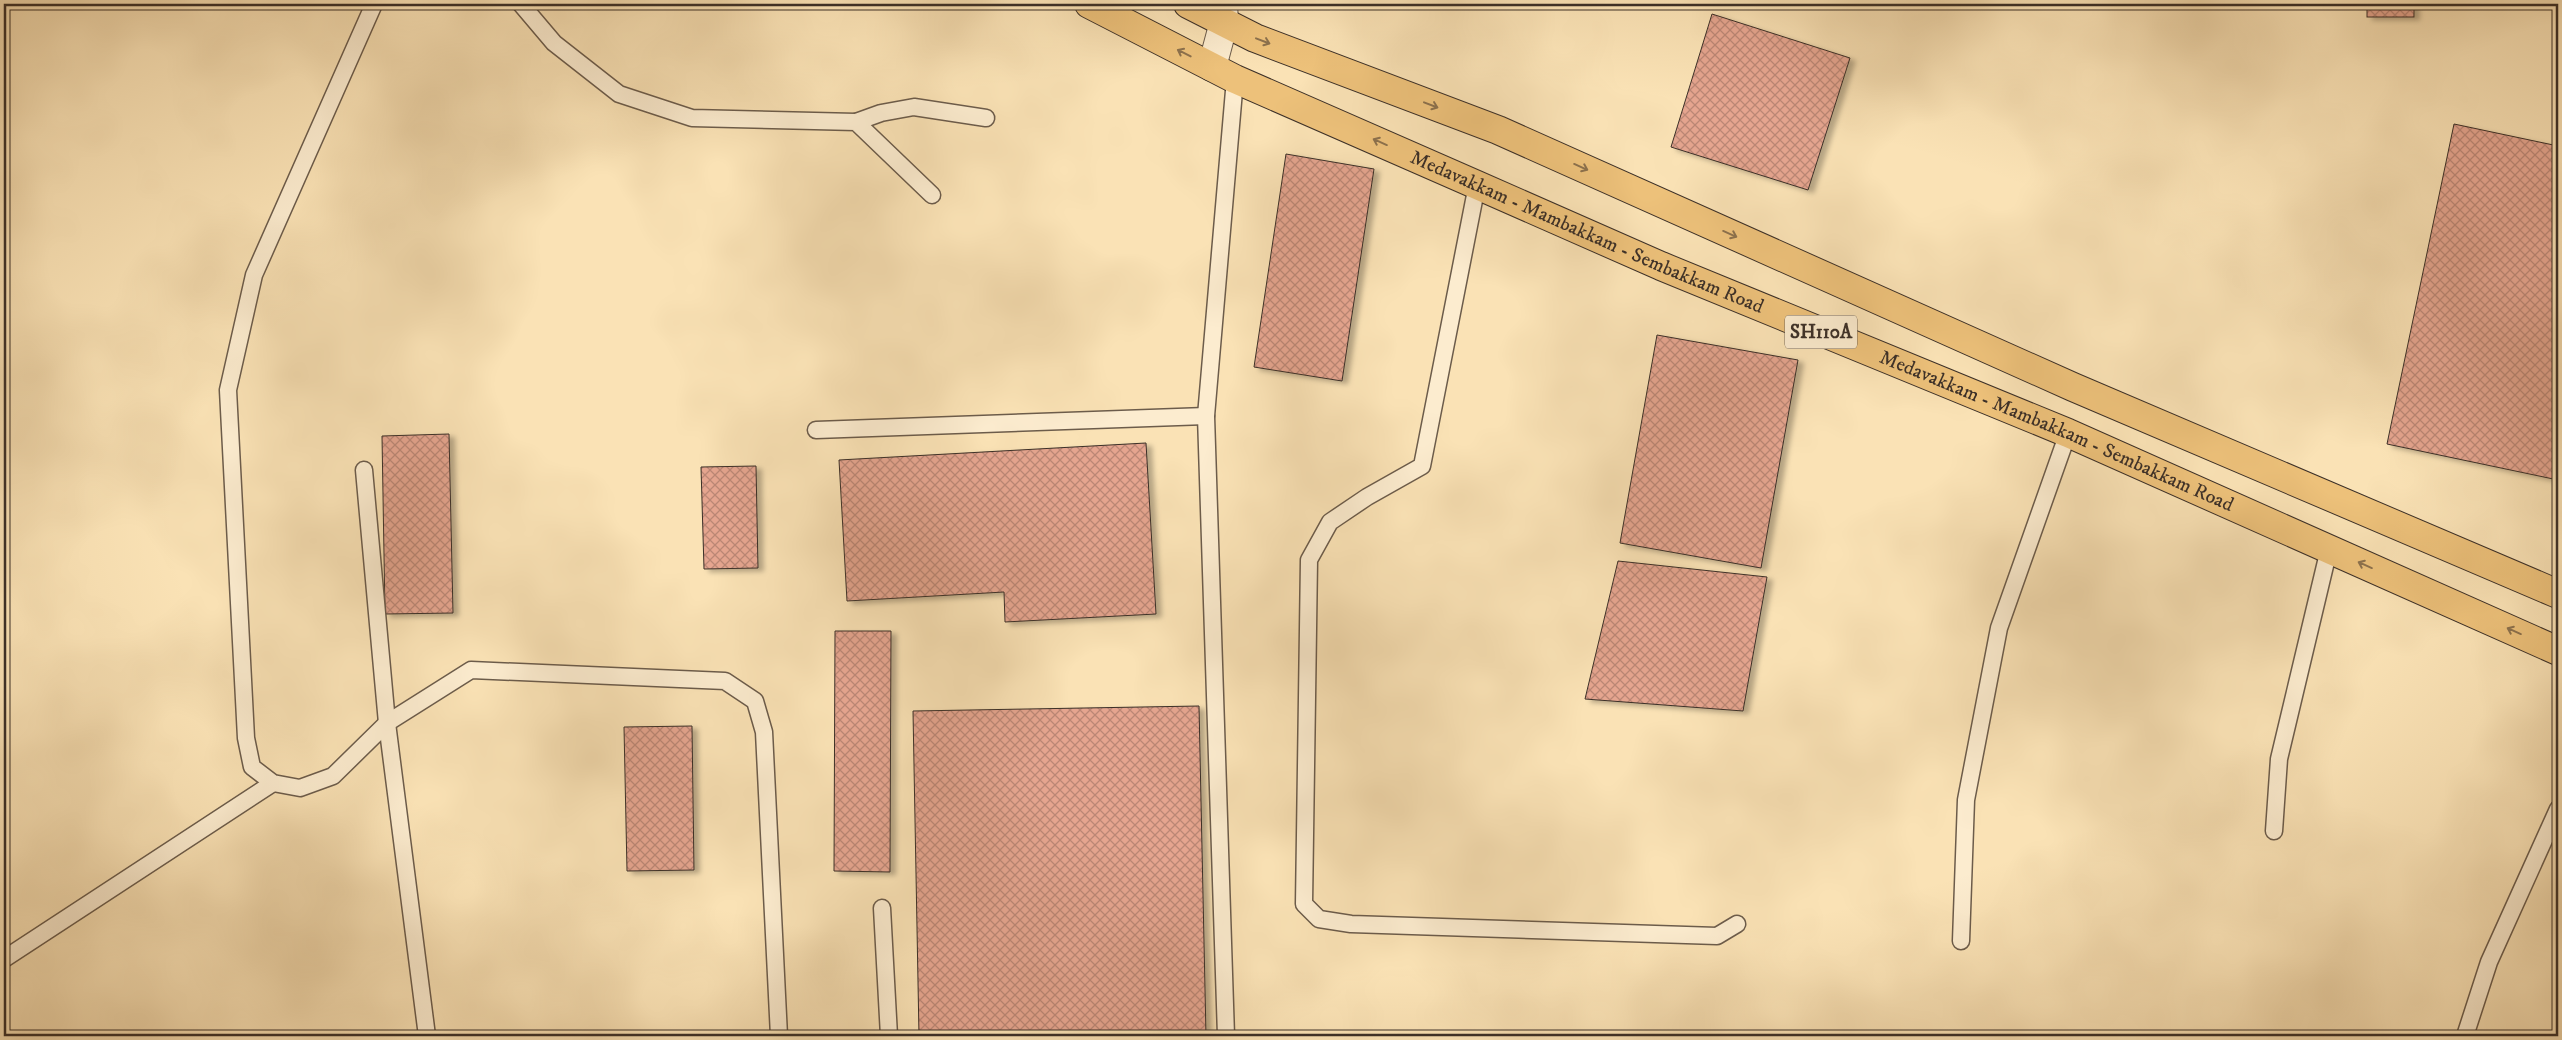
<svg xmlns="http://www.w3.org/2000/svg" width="2562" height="1040" font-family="'IM FELL DW Pica',serif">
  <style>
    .building { fill: url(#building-cross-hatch); stroke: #3c3028; filter: url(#shadow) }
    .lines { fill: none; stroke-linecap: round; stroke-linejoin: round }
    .service-casing { stroke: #6c5c4b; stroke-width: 19 }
    .minor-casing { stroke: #6c5c4b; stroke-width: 30 }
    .primary-casing { stroke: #3c3028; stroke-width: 30 }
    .service { stroke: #fceccf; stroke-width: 16 }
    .minor { stroke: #fceccf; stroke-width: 28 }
    .primary { stroke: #edc17a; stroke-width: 28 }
    .oneway { stroke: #8c714d }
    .labels { text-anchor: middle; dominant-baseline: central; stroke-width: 4.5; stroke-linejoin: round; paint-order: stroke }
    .shield { fill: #fceccf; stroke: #76685a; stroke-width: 1 }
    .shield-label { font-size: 19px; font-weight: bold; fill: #3c3028 }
    .street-label { font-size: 20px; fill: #3c3028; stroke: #fceccf }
  </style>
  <defs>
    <pattern id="building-cross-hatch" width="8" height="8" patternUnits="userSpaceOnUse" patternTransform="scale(1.25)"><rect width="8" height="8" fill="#e5a58f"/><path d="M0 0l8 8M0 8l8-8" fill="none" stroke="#bb8775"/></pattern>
    <filter id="shadow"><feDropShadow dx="5.5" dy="3" stdDeviation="2.5" flood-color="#0004"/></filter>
  </defs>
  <rect width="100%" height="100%" fill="#fae2b5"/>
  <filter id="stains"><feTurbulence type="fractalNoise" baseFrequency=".004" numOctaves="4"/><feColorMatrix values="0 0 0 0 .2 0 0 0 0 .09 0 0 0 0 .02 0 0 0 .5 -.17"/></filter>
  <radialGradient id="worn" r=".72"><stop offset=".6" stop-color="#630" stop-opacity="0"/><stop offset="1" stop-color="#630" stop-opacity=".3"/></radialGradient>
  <g class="building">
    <rect x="2367" y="4" width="47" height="13"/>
    <polygon points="1712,14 1850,58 1808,190 1671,147"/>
    <polygon points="2454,124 2558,146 2558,480 2387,444"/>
    <polygon points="1286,154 1374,169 1342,381 1254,367"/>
    <polygon points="1657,335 1798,360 1761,568 1620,543"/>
    <polygon points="449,434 453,613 385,614 382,436"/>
    <polygon points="1146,443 1156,614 1005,622 1004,592 847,601 839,460"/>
    <polygon points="756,466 758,568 704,569 701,467"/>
    <polygon points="1618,561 1767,577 1743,711 1585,699"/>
    <polygon points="835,631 891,631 890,872 834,871"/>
    <polygon points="1199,706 1206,1036 919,1036 913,711"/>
    <polygon points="692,726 694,870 627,871 624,727"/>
  </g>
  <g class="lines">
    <g class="service-casing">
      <g id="service">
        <polyline points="374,4 254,275 228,390 246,738 252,767 273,783 300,788 333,776 387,723 471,670 725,681 755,701 764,732 779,1036"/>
        <polyline points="521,4 554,43 619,94 692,118 856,122 932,195"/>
        <polyline points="856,122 881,113 914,107 986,118"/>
        <polyline points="1477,185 1422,466 1367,497 1330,522 1309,560 1304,904 1319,919 1351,924 1717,936 1737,924"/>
        <polyline points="816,430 1206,416"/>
        <polyline points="364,470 387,723 427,1036"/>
        <polyline points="2274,831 2279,759 2329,549"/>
        <polyline points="882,908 889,1036"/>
        <polyline points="1961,941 1966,800 1999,628 2068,433"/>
        <polyline points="4,959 273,783"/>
        <polyline points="1226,1036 1206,416 1235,79"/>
        <polyline points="2465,1036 2489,962 2558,809"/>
      </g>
    </g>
    <g class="minor-casing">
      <polyline id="minor" points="1212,67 1224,22 1223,4"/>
    </g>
    <g class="primary-casing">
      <g id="primary">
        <path id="s1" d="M1089 4 1235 79 1477 185 1661 266 2068 433 2558 651"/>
        <polyline points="1188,4 1255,38 1498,130 2073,387 2558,594"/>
      </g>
    </g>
    <use href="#service" class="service"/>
    <use href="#minor" class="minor"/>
    <use href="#primary" class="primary"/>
  </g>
  <defs><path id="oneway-shaft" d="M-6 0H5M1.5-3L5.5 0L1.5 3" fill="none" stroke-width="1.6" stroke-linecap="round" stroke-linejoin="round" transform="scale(1.25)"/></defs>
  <g class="oneway">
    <use href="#oneway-shaft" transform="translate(1263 41) rotate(21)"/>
    <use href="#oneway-shaft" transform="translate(1184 53) rotate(-153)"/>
    <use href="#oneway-shaft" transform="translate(1431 105) rotate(21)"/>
    <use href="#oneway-shaft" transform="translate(1380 142) rotate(-156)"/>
    <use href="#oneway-shaft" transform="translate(1581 167) rotate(24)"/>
    <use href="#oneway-shaft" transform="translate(1730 234) rotate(24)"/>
    <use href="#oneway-shaft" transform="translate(2365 565) rotate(-156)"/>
    <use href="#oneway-shaft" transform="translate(2514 631) rotate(-156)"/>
  </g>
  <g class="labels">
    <rect class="shield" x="1785" y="315.5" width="72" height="33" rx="4"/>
    <g class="shield-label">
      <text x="1821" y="332">SH110A</text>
    </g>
    <g class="street-label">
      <text stroke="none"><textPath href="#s1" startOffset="548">Medavakkam - Mambakkam - Sembakkam Road</textPath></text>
      <text stroke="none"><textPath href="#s1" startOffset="1058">Medavakkam - Mambakkam - Sembakkam Road</textPath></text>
    </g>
  </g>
  <rect width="2562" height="1040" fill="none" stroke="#fae2b5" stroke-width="20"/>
  <rect x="5" y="5" width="2552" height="1030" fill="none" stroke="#3c3028" stroke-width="2.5"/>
  <rect x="10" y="10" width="2542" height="1020" fill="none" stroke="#3c3028"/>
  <rect width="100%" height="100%" filter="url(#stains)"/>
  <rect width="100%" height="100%" fill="url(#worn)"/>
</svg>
